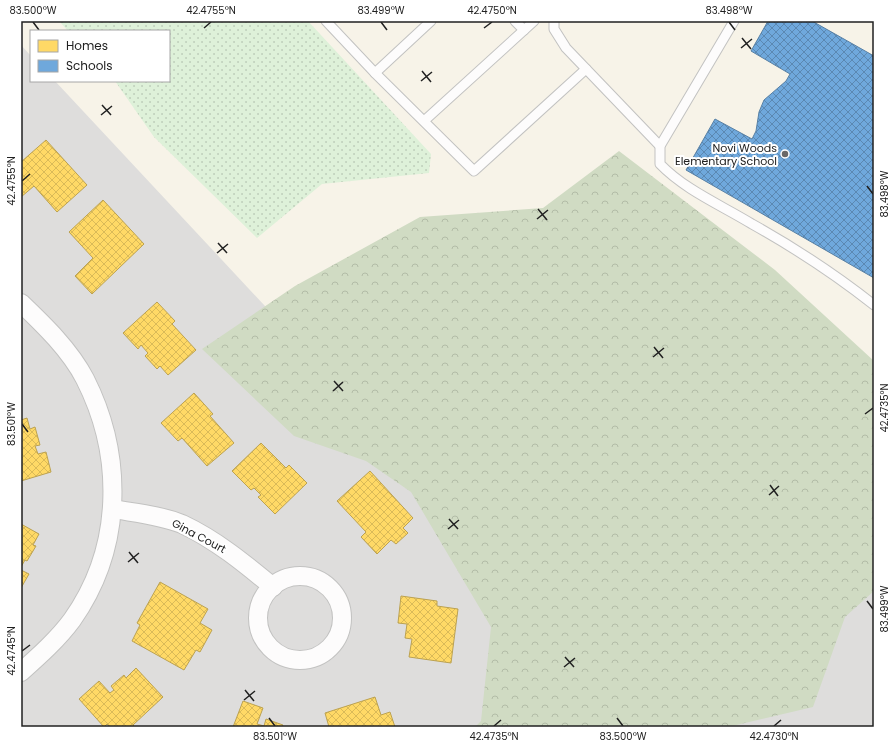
<svg xmlns="http://www.w3.org/2000/svg" width="895" height="748" font-family="Poppins,sans-serif">
  <style>
    .residential { fill: #dedddc }
    .education { fill: #f7f3e8 }
    .forest { fill: url(#forest-crowns) }
    .park { fill: url(#park-dots) }
    .homes { fill: url(#homes-cross-hatch); stroke: #bca251 }
    .schools { fill: url(#schools-cross-hatch); stroke: #5880a4 }
    .lines { fill: none; stroke-linecap: round; stroke-linejoin: round }
    .service-casing { stroke: #c2c2c1; stroke-width: 11 }
    .minor-casing { stroke: #c2c2c1; stroke-width: 20 }
    .service { stroke: #fdfcfc; stroke-width: 9 }
    .minor { stroke: #fdfcfc; stroke-width: 18 }
    .ticks { fill: none; stroke: #212121; stroke-width: 1.5 }
    .poi-dot { fill: #696868; stroke: #fff; stroke-width: 1.5 }
    .labels { text-anchor: middle; dominant-baseline: central; stroke-width: 4; stroke-linejoin: round; paint-order: stroke }
    .poi-label { font-size: 11px; fill: #212121; stroke: #fff; text-anchor: end }
    .street-label { font-size: 11px; fill: #212121; stroke: #fff }
    .neatline { fill: none; stroke: #212121; stroke-width: 1.5 }
    .ticks-label { font-size: 10px; text-anchor: middle; fill: #212121 }
  </style>
  <defs>
    <pattern id="forest-crowns" width="20" height="18" patternUnits="userSpaceOnUse"><rect width="20" height="18" fill="#d0dbc3"/><path d="M2 6a3 3 0 1 1 6 0M12 15a3 3 0 1 1 6 0" fill="none" stroke="#b2bca7"/></pattern>
    <pattern id="park-dots" width="8" height="8" patternUnits="userSpaceOnUse"><rect width="8" height="8" fill="#def1d9"/><path d="M2 2h.1M6 6h.1" fill="none" stroke="#beceba" stroke-width="1.8" stroke-linecap="round"/></pattern>
    <pattern id="homes-cross-hatch" width="8" height="8" patternUnits="userSpaceOnUse"><rect width="8" height="8" fill="#ffd966"/><path d="M0 0l8 8M0 8l8-8" fill="none" stroke="#daba58"/></pattern>
    <pattern id="schools-cross-hatch" width="8" height="8" patternUnits="userSpaceOnUse"><rect width="8" height="8" fill="#6fa8dc"/><path d="M0 0l8 8M0 8l8-8" fill="none" stroke="#5b88b2"/></pattern>
  </defs>
  <rect width="100%" height="100%" fill="#efedeb"/>
  <g class="residential">
    <polygon points="21,44 31,55 31,81 56,81 586,647 501,727 21,727"/>
    <polygon points="874,571 874,727 701,727"/>
  </g>
  <polygon class="education" points="21,21 874,21 874,571 362,410 55,81 169,81 169,31 31,31 31,56 21,45"/>
  <polygon class="forest" points="619,151 775,270 874,361 874,591 845,617 813,707 728,727 475,727 481,721 491,627 411,492 366,461 294,436 202,349 295,286 420,217 543,208"/>
  <polygon class="park" points="59,21 308,21 431,154 429,173 322,184 257,238 154,137 115,81 169,81 169,31 68,31"/>
  <g class="homes">
    <polygon points="46,140 87,185 57,212 34,186 21,197 21,162"/>
    <polygon points="103,200 144,244 92,294 75,276 93,258 69,232"/>
    <polygon points="157,302 175,321 172,324 196,350 168,375 160,366 157,369 145,356 148,353 141,345 138,349 123,333"/>
    <polygon points="194,393 213,414 210,416 234,443 207,466 182,438 178,441 161,423"/>
    <polygon points="27,418 30,429 35,427 40,445 35,446 38,454 46,452 51,472 21,481 21,420"/>
    <polygon points="261,443 286,468 289,465 307,483 275,514 258,497 261,495 254,488 251,490 232,471"/>
    <polygon points="370,471 413,518 403,528 408,533 396,544 391,540 377,554 361,537 366,532 337,501"/>
    <polygon points="21,524 39,534 33,545 36,546 27,561 25,560 21,567"/>
    <polygon points="21,570 29,574 21,588"/>
    <polygon points="160,582 208,609 200,623 212,630 200,652 196,650 184,670 132,641 140,625 137,623"/>
    <polygon points="401,596 437,601 437,606 458,609 451,663 409,657 412,639 405,638 407,624 398,623"/>
    <polygon points="136,668 163,697 133,725 135,727 110,727 107,724 104,727 79,699 99,681 110,693 114,690 111,686 124,675 126,678"/>
    <polygon points="375,697 381,715 390,712 395,727 329,727 325,713"/>
    <polygon points="243,701 263,708 257,724 264,726 266,719 283,725 282,727 233,727"/>
  </g>
  <polygon class="schools" points="768,21 812,21 874,56 874,278 686,170 715,119 752,139 756,131 759,112 764,100 786,81 790,74 751,51"/>
  <g class="lines">
    <g class="service-casing">
      <g id="service">
        <polyline points="326,21 375,73 474,171 586,69"/>
        <polyline points="515,21 524,30"/>
        <polyline points="554,21 554,29 566,48 660,146"/>
        <path d="M734 21 660 146V164C685 190 721 205 752 224 795 248 836 275 874 305"/>
        <polyline points="375,73 431,21"/>
        <polyline points="424,121 534,21"/>
      </g>
    </g>
    <g class="minor-casing">
      <g id="minor">
        <path d="M21 303C44 325 70 350 85 379 124 456 123 548 72 620 58 639 39 656 21 672"/>
        <path d="M113 509C136 513 160 515 182 524 216 540 244 563 273 587"/>
        <circle cx="300" cy="618" r="42"/>
      </g>
    </g>
    <use href="#service" class="service"/>
    <use href="#minor" class="minor"/>
  </g>
  <path class="ticks" d="M33 22 39 30M381 22 387 30M729 22 735 30M204 28 211 22M484 28 492 22M742 38 751 49M741 48 752 39M422 71 431 82M421 81 432 72M102 105 111 115M101 115 112 106M22 181 30 174M867 186 873 194M538 209 547 220M537 219 548 210M218 243 227 253M217 253 228 244M654 347 663 358M653 357 664 348M334 381 343 391M333 391 343 382M865 414 873 408M22 424 28 432M770 485 778 496M769 495 779 486M449 519 458 529M448 529 459 520M129 552 138 563M128 562 139 553M867 601 873 609M22 651 30 645M565 657 574 667M564 667 575 658M245 690 254 701M244 700 255 691M269 718 275 726M617 718 623 726M494 726 501 720M774 726 781 720"/>
  <circle class="poi-dot" cx="785" cy="154" r="4"/>
  <g class="labels">
    <g class="poi-label">
      <text x="777" y="148">Novi Woods<tspan x="777" dy="13">Elementary School</tspan></text>
    </g>
    <g class="street-label">
      <text transform="translate(199 536) rotate(28)">Gina Court</text>
    </g>
  </g>
  <rect width="895" height="748" fill="none" stroke="#ffffff" stroke-width="44"/>
  <rect x="30" y="30" width="140" height="52" fill="#ffffff" stroke="#a6a6a6"/>
  <rect x="38" y="40" width="20" height="12" fill="#ffd966" stroke="#a6a6a6"/>
  <text x="66" y="50" font-size="12" fill="#212121">Homes</text>
  <rect x="38" y="60" width="20" height="12" fill="#6fa8dc" stroke="#a6a6a6"/>
  <text x="66" y="70" font-size="12" fill="#212121">Schools</text>
  <rect x="22" y="22" width="851" height="704" class="neatline"/>
  <g class="ticks-label">
    <text x="33" y="14">83.500°W</text>
    <text x="211" y="14">42.4755°N</text>
    <text x="381" y="14">83.499°W</text>
    <text x="492" y="14">42.4750°N</text>
    <text x="729" y="14">83.498°W</text>
    <text transform="translate(11 181) rotate(-90)" y="4">42.4755°N</text>
    <text transform="translate(884 194) rotate(-90)" y="4">83.498°W</text>
    <text transform="translate(884 408) rotate(-90)" y="4">42.4735°N</text>
    <text transform="translate(11 424) rotate(-90)" y="4">83.501°W</text>
    <text transform="translate(884 609) rotate(-90)" y="4">83.499°W</text>
    <text transform="translate(11 651) rotate(-90)" y="4">42.4745°N</text>
    <text x="275" y="740">83.501°W</text>
    <text x="494" y="740">42.4735°N</text>
    <text x="623" y="740">83.500°W</text>
    <text x="774" y="740">42.4730°N</text>
  </g>
</svg>
